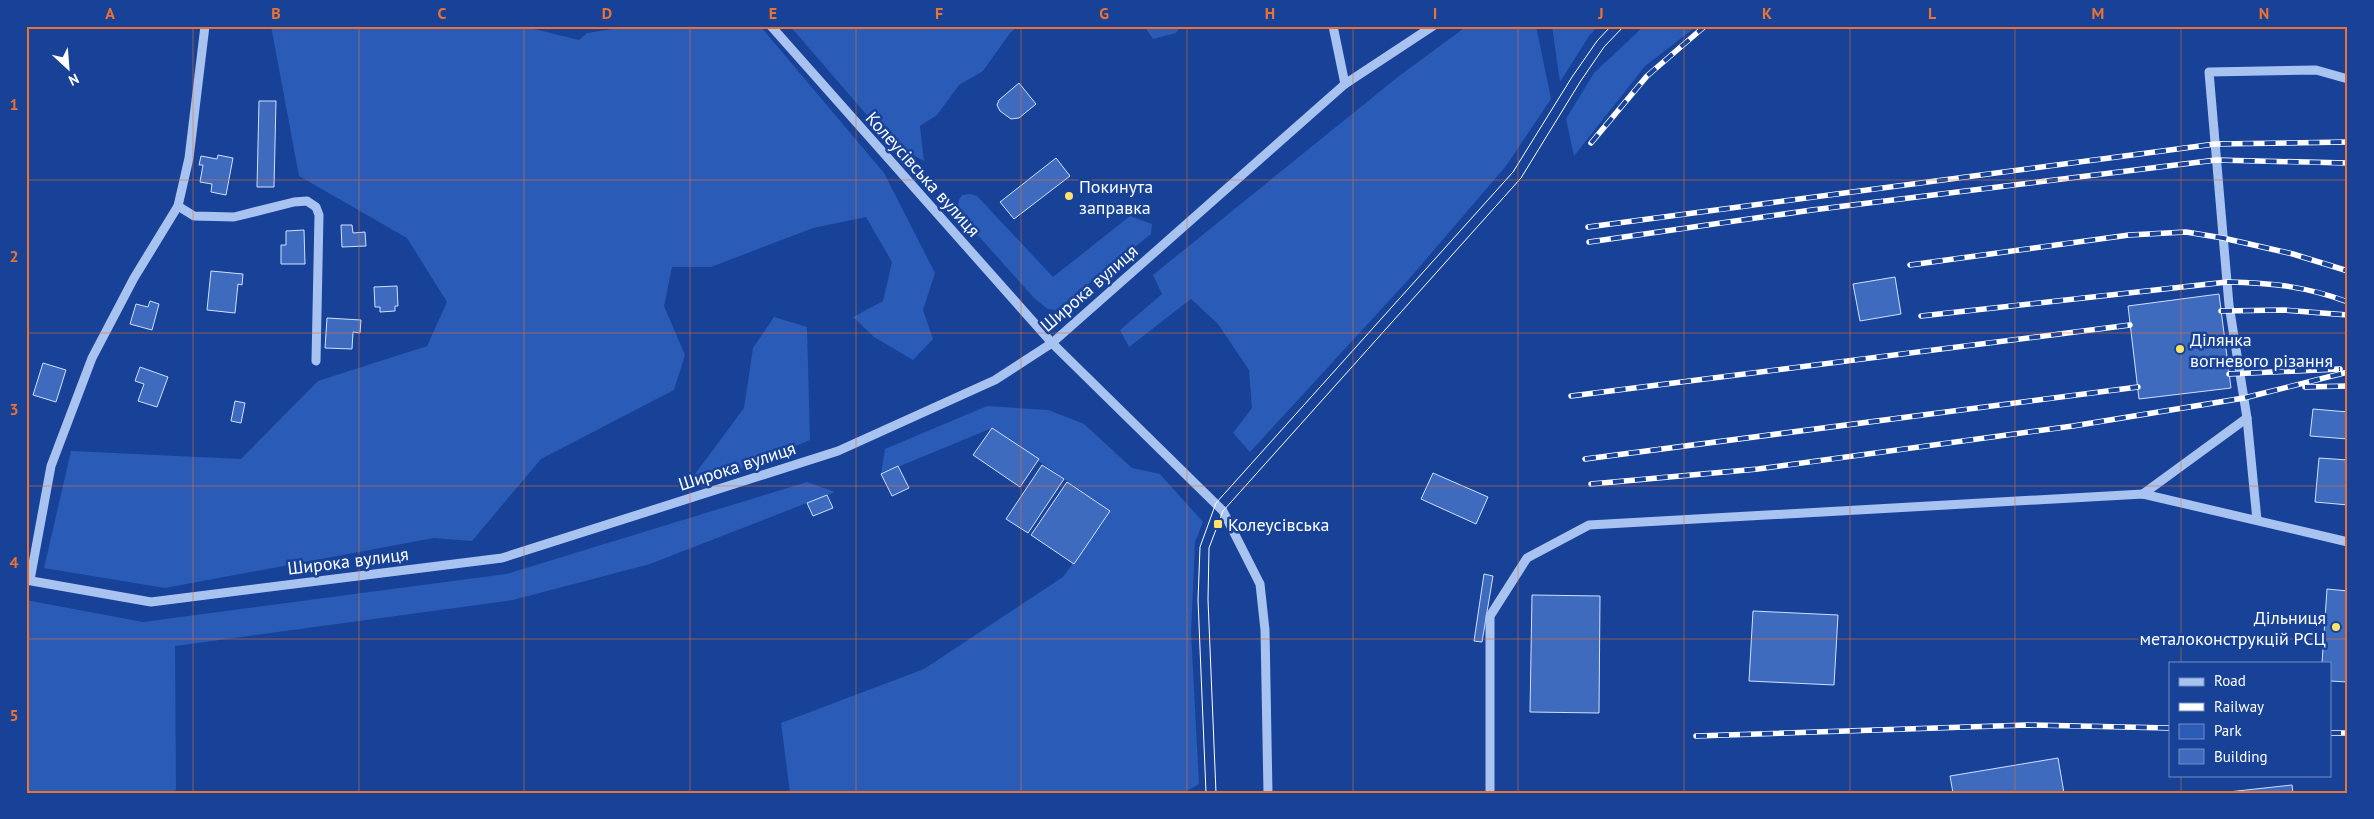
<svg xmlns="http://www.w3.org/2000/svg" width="2374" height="819" font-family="'PT Sans',sans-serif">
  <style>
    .green { fill: #2a5bb6 }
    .building { fill: #3f6bbf; stroke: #d1e0fc }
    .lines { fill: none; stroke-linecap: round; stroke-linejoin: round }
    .minor { stroke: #a9c3f1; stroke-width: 9 }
    .tram { stroke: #fff; stroke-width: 1 }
    .rail-casing { stroke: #fff; stroke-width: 5.5 }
    .rail { stroke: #174297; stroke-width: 4; stroke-dasharray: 11; stroke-linecap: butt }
    .grid { fill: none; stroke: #eb7230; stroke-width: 1; stroke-opacity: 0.55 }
    .poi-dot { fill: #ffe36a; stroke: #174297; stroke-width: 2 }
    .labels { text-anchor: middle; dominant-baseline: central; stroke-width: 5; stroke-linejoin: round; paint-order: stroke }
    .street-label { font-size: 18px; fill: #fff; stroke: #174297 }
    .poi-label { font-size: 18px; fill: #fff; stroke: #174297; text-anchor: start }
    .neatline { fill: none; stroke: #eb7230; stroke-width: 2 }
    .grid-label { font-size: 16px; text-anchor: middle; font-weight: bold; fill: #eb7230 }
  </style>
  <rect width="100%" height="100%" fill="#174297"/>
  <g class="green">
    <polygon points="271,26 532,26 534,29 579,40 587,33 631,26 760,26 884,173 935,273 923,310 933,339 913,360 874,337 853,317 883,301 892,262 866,217 813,228 711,267 672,267 664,306 685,355 674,390 541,459 472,541 434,538 165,588 44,568 71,451 241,459 318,381 427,346 447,302 407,238 299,176"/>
    <polygon points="790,26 1019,26 1010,33 983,71 959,85 937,115 920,126 924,161 890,142"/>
    <polygon points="1144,26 1181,26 1176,33 1153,39"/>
    <polygon points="1467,26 1536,26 1551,99 1506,166 1409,279 1250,452 1233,433 1252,408 1249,370 1218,324 1191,299 1129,347 1120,330 1162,294 1153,275 1399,76"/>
    <polygon points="1552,26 1598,26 1589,36 1560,82"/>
    <polygon points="1644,26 1697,26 1645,66 1574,156 1566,119 1594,73"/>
    <polygon points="970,194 977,196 1053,277 1130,216 1152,224 1151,234 1056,310 1048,309 1035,299 957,212 959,200 962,195"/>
    <polygon points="774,317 807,327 810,440 681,493 744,408 753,348"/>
    <polygon points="987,406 1048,410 1084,424 1132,468 1160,474 1203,522 1195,542 1191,632 1199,784 1183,793 790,793 781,723 924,669 1063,577 1110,511 992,428 881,474 885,449"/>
    <polygon points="807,482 835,492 650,564 513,600 175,646 176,790 171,793 26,793 26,600 143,622 506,574"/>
  </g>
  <g class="building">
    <polygon points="1019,83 1036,104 1019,118 1011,119 1000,111 997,105 999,100"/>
    <polygon points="259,101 276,101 274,187 257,187"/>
    <polygon points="218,155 233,158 226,195 211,192 212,184 200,182 203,165 199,165 201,156 217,159"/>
    <polygon points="1056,158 1070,176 1014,219 1000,202"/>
    <polygon points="341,225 352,225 353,233 365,232 366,246 342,247"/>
    <polygon points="304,230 305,264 281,264 281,245 286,245 286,231"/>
    <polygon points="211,271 243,274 242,285 238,284 235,313 207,310"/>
    <polygon points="1895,277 1901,314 1860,321 1853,284"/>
    <polygon points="397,286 398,306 395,306 395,311 380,312 380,307 375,307 374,287"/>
    <polygon points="2219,294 2231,388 2139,399 2128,306"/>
    <polygon points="150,301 159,304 152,330 130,324 136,304 148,307"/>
    <polygon points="327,318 361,320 360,333 353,332 352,349 325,348"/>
    <polygon points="43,363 66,370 56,402 33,395"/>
    <polygon points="140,367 168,377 157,407 138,401 144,384 135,381"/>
    <polygon points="235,401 245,403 241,423 231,421"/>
    <polygon points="2313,409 2348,412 2348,439 2310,436"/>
    <polygon points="992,428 1039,459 1020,487 973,455"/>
    <polygon points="2319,458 2348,460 2348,505 2315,502"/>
    <polygon points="1042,465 1064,479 1028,533 1006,519"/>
    <polygon points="898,466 909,488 892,496 881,474"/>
    <polygon points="1433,473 1488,497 1476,524 1421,499"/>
    <polygon points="1067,482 1110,511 1074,564 1031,535"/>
    <polygon points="827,495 833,508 813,516 807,503"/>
    <polygon points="1484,574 1493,576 1482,642 1474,641"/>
    <polygon points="2327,589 2348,591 2348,682 2330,681 2330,663 2322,663"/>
    <polygon points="1532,595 1600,596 1599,713 1530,712"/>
    <polygon points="1753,611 1838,615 1834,685 1749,681"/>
    <polygon points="2058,758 2064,793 1953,793 1950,776"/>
    <polygon points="2292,785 2293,793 2219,793"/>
  </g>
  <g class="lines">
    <g class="minor">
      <polyline points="771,26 1052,343 1223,511 1260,584 1265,630 1268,793"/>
      <polyline points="1333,26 1345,84"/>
      <polyline points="178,206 194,216 234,217 294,202 307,201 316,207 319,215 316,361"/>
      <polyline points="2247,418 2257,520"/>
      <polyline points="2143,494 2247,418 2229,305 2209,72 2316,70 2348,79"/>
      <polyline points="26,580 151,602 502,558 838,451 995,380 1052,343 1345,84 1433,26"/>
      <polyline points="30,580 51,466 92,358 134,278 178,206 189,158 205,26"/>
      <polyline points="1490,793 1490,616 1527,558 1589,525 2143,494 2348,542"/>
    </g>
    <g class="tram">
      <polyline points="1206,793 1198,600 1200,547 1216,503 1513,172 1572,77 1597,41 1611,26"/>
      <polyline points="1216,793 1208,600 1209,548 1223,511 1521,178 1580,82 1604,47 1624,26"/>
    </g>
    <g class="rail-casing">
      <g id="rail">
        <polyline points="1591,143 1647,76 1705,26"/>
        <polyline points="1588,227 2215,144 2348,142"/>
        <polyline points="1589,242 1812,210 2216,160 2348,163"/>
        <polyline points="1910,265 2129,235 2186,232 2223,238 2293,254 2348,271"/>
        <polyline points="2221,311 2284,310 2348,315"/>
        <path d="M1921 316 2227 282C2272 283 2305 286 2348 302"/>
        <polyline points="2229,374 2340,369"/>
        <polyline points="2305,387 2348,386"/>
        <polyline points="1571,396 2130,325"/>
        <polyline points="1585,459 2138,387"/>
        <polyline points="1591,484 1758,469 2073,426 2244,398 2348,372"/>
        <polyline points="2330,733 2348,733"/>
        <polyline points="1696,736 2027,725 2170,728"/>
      </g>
    </g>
    <use href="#rail" class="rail"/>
  </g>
  <path class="grid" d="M193 26V793M359 26V793M524 26V793M690 26V793M856 26V793M1021 26V793M1187 26V793M1353 26V793M1518 26V793M1684 26V793M1850 26V793M2015 26V793M2181 26V663M26 180H2348M26 333H2348M26 486H2348M26 639H2348M2181 775V793"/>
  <g class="poi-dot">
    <circle cx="1069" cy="196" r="5"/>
    <circle cx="2180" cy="349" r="5"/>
    <rect x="1213" y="519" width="10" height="10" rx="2.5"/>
    <circle cx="2336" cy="627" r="5"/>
  </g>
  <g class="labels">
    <g class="street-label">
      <text transform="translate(923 174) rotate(48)">Колеусівська вулиця</text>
      <text transform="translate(1089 288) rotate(-41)">Широка вулиця</text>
      <text transform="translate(737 466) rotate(-18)">Широка вулиця</text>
      <text transform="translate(348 561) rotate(-7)">Широка вулиця</text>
    </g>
    <g class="poi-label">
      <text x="1079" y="186">Покинута<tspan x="1079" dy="21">заправка</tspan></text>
      <text x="2190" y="339">Ділянка<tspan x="2190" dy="21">вогневого різання</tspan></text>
      <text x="1228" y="524">Колеусівська</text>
      <text x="2326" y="617" text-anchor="end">Дільниця<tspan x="2326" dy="21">металоконструкцій РСЦ</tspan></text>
    </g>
  </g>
  <rect width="2374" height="819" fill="none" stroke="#174297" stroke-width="55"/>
  <rect x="2169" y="662" width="162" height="115" fill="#174297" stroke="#748ec1"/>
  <rect x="2179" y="678" width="25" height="8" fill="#a9c3f1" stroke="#748ec1"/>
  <text x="2214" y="686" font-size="15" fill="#ffffff">Road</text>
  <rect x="2179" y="703" width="25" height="8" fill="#ffffff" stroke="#748ec1"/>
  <text x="2214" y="712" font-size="15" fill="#ffffff">Railway</text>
  <rect x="2179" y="724" width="25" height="15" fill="#2a5bb6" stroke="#748ec1"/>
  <text x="2214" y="736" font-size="15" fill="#ffffff">Park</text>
  <rect x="2179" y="749" width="25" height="15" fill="#3f6bbf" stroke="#748ec1"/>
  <text x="2214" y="762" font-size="15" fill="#ffffff">Building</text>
  <g transform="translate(68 68) rotate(154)" stroke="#174297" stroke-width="4" paint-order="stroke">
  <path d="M0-4L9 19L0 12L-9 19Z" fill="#ffffff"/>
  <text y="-8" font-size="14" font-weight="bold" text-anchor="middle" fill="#ffffff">N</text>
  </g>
  <rect x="28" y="28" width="2318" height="764" class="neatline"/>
  <g class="grid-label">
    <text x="110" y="19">A</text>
    <text x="276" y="19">B</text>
    <text x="442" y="19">C</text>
    <text x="607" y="19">D</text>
    <text x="773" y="19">E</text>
    <text x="939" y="19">F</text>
    <text x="1104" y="19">G</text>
    <text x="1270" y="19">H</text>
    <text x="1435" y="19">I</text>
    <text x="1601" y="19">J</text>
    <text x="1767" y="19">K</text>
    <text x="1932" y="19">L</text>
    <text x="2098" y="19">M</text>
    <text x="2264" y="19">N</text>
    <text x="14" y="110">1</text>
    <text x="14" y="262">2</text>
    <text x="14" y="415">3</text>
    <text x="14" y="568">4</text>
    <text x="14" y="721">5</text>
  </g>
</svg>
